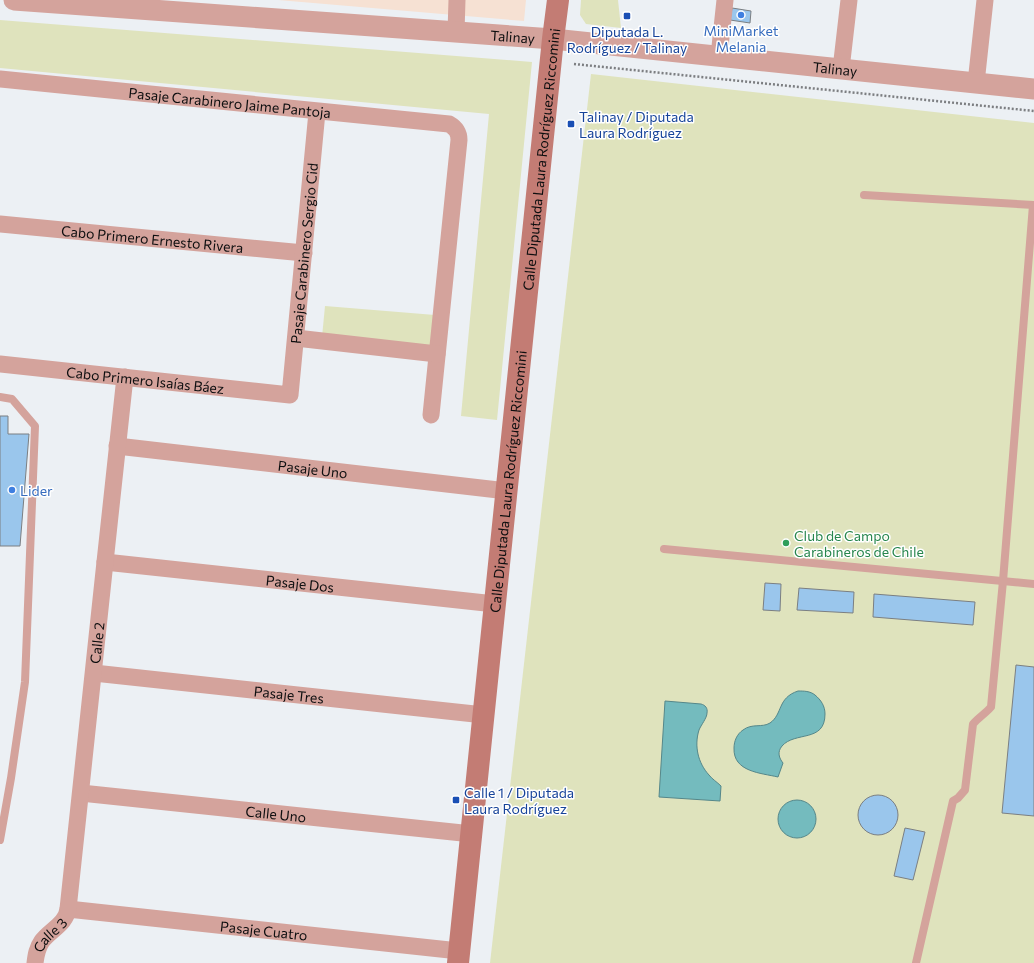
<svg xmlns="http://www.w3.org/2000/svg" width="1034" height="963" font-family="Commissioner,sans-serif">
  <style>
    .industrial { fill: #f6e1d3 }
    .green { fill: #dfe3bd }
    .water { fill: #74bbbe; stroke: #55878a }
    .building { fill: #9ac6ec; stroke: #7b7f82 }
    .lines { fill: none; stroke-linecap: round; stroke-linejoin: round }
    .path { stroke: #7c7e81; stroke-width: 2.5; stroke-dasharray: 2 2; stroke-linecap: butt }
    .service { stroke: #d4a39c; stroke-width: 8 }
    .minor { stroke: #d4a39c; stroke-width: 17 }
    .tertiary { stroke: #d4a39c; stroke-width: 21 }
    .secondary { stroke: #c37c74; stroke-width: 22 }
    .shop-dot { fill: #3f7fe0; stroke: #fff; stroke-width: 1.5 }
    .transit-dot { fill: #1a4fb4; stroke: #fff; stroke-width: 1.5 }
    .leisure-dot { fill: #2e9e5b; stroke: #fff; stroke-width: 1.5 }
    .labels { text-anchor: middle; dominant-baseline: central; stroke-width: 3; stroke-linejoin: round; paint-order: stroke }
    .shop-label { font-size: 14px; fill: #366cbe; stroke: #fff }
    .transit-label { font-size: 14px; fill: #164399; stroke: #fff; text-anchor: start }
    .street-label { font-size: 14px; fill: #0d0e0f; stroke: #fff }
    .leisure-label { font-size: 14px; fill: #27864d; stroke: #fff; text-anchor: start }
  </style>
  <rect width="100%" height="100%" fill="#ecf0f4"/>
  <polygon class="industrial" points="278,0 526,0 524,21"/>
  <g class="green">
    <polygon points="581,0 618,0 621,28 586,24 580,15"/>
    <polygon points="0,20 532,62 497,420 461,416 489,114 0,68"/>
    <polygon points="591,74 1034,123 1034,963 490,963"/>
    <polygon points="325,306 435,315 432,346 322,337"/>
  </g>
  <g class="water">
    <path d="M798 691C804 691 810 691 815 695 821 700 825 706 825 714 825 743 795 731 782 746 777 752 779 758 783 763L778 777C761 773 733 772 734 748 734 741 737 734 743 730 752 723 762 728 770 723 783 714 777 698 798 691Z"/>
    <path d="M665 701 701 704C705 705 708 708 707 713 707 718 701 725 699 730 694 746 698 763 709 775 712 779 717 782 721 786L720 801 659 797Z"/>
    <circle cx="797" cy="819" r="19"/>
  </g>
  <g class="building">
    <polygon points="732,8 751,11 750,23 730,20"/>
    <polygon points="0,416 8,416 8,434 29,434 20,546 0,546"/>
    <polygon points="765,583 781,584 780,611 763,610"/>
    <polygon points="799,588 854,592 853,613 797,610"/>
    <polygon points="874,594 975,602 973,625 873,617"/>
    <polygon points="1016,665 1034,667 1034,816 1002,813"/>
    <circle cx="878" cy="815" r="20"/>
    <polygon points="905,828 925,832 913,880 894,876"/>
  </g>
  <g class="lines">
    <polyline class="path" points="574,64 1034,111"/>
    <g class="service">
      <polyline points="864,195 1034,205"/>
      <polyline points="0,397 12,399 35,426 25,682 11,778 0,840"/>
      <polyline points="664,549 1034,584"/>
      <path d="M916 963 953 801 958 798 965 790 973 724C979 717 985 714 991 707L1003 581 1033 205"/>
    </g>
    <g class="minor">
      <polyline points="456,32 457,0"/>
      <polyline points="719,56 725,0"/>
      <polyline points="841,69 849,0"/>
      <path id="s1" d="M0 79 449 124C456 128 459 132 459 140L431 415"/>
      <polyline points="976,83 985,0"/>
      <path id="s2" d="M0 224 304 253"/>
      <polyline points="296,338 437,354"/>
      <path id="s3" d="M0 364 290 395 317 112"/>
      <path id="s4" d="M117 446 507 491"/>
      <path id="s5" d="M105 562 495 604"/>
      <path id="s6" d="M94 673 484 715"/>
      <path id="s7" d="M81 793 472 834"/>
      <path id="s8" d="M68 909 459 951"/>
      <path id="s9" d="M35 963C36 955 37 948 42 941 50 930 66 924 68 909L105 562 125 377"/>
    </g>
    <path class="tertiary" id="s10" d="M14 0 553 39 1034 89"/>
    <path class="secondary" id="s11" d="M458 963 553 39 558 0"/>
  </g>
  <g class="shop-dot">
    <circle cx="741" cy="15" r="4"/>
    <circle cx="12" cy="490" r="4"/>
  </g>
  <g class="transit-dot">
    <rect x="623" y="12" width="8" height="8" rx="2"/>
    <rect x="567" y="120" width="8" height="8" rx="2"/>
    <rect x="452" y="796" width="8" height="8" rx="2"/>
  </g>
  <circle class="leisure-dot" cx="786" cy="543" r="4"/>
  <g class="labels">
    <g class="shop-label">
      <text x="741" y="30">MiniMarket<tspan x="741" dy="16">Melania</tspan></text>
      <text x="20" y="490" text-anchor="start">Lider</text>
    </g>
    <g class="transit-label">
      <text x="627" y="31" text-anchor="middle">Diputada L.<tspan x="627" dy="16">Rodríguez / Talinay</tspan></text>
      <text x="579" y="116">Talinay / Diputada<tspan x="579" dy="16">Laura Rodríguez</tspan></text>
      <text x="464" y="792">Calle 1 / Diputada<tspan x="464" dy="16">Laura Rodríguez</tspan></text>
    </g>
    <g class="street-label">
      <text stroke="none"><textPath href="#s10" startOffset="500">Talinay</textPath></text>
      <text stroke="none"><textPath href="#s10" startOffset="824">Talinay</textPath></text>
      <text stroke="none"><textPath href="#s1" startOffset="231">Pasaje Carabinero Jaime Pantoja</textPath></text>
      <text stroke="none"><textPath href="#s11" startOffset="808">Calle Diputada Laura Rodríguez Riccomini</textPath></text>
      <text stroke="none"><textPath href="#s2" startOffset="153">Cabo Primero Ernesto Rivera</textPath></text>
      <text stroke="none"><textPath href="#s3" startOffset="434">Pasaje Carabinero Sergio Cid</textPath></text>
      <text stroke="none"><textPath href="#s3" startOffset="146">Cabo Primero Isaías Báez</textPath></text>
      <text stroke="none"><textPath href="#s4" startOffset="197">Pasaje Uno</textPath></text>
      <text stroke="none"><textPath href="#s11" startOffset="484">Calle Diputada Laura Rodríguez Riccomini</textPath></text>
      <text stroke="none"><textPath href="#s5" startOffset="196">Pasaje Dos</textPath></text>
      <text stroke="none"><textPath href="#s9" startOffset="333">Calle 2</textPath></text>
      <text stroke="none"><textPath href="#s6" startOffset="196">Pasaje Tres</textPath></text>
      <text stroke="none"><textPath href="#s7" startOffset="196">Calle Uno</textPath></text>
      <text stroke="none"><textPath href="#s8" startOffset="197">Pasaje Cuatro</textPath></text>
      <text stroke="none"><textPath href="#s9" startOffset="33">Calle 3</textPath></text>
    </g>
    <g class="leisure-label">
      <text x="794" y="535">Club de Campo<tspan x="794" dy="16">Carabineros de Chile</tspan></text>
    </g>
  </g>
</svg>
